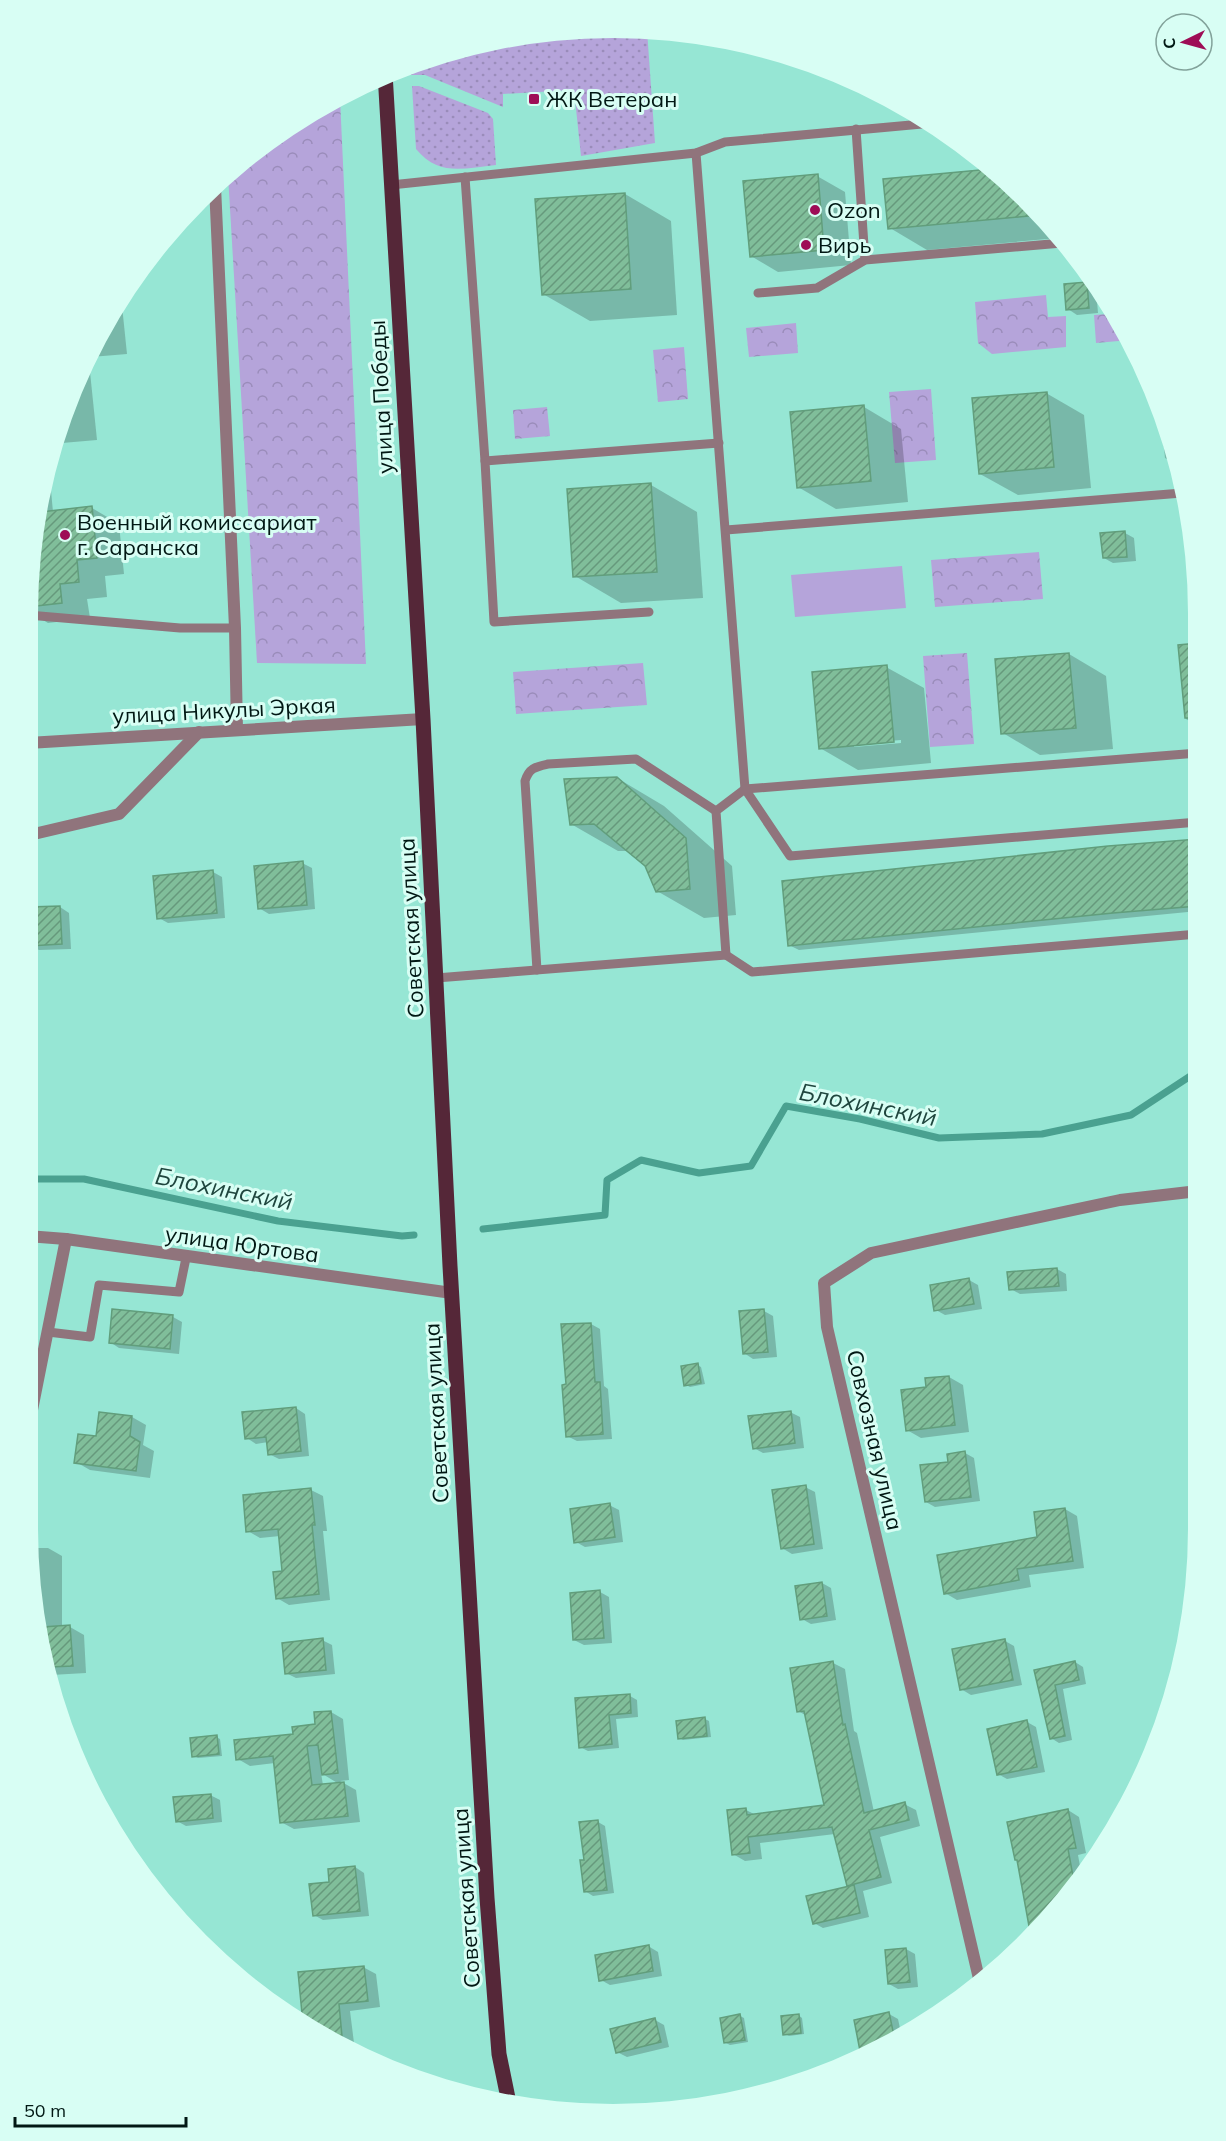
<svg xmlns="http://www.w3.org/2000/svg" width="1226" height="2141" font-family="Mulish,sans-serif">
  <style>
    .grass { fill: url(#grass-dots) }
    .park { fill: url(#park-crowns) }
    .pitch { fill: #b5a4da }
    .shadow { fill: #0003; fill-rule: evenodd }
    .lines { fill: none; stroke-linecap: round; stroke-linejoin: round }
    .stream { stroke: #4aa190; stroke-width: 7 }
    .building { fill: url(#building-hatch); stroke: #619e7c; stroke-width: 1.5 }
    .lane { stroke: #90747c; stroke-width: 9 }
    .street { stroke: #90747c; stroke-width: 12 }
    .primary { stroke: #552738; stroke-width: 15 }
    .poi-dot { fill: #9e0d56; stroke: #d8fef4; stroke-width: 2 }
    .labels { text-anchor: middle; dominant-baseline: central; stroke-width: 6; stroke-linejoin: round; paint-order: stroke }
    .poi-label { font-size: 22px; fill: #011814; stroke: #d8fef4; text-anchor: start }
    .street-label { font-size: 22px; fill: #011814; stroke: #d8fef4 }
    .water-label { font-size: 24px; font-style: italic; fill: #1f463e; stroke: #d8fef4 }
  </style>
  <defs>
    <pattern id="grass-dots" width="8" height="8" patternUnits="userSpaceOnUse" patternTransform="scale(1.5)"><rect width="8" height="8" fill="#b5a4da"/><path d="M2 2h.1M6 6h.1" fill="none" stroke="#9a8cba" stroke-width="1.8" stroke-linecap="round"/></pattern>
    <pattern id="park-crowns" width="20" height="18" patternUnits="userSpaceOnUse" patternTransform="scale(1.5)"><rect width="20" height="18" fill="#b5a4da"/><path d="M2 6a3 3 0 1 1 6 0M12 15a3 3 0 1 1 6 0" fill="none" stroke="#9a8cba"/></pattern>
    <pattern id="building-hatch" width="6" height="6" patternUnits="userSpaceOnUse" patternTransform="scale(1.5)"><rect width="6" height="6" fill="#80be9a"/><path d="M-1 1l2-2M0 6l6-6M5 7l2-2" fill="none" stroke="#66997c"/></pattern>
  </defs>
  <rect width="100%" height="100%" fill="#96e6d4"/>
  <g class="grass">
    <polygon points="613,27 647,30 655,143 581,156 574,90 503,94 503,107 425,75 411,75 411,65 498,38"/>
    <path d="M412 86H419L488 113 493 119 496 165C464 168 439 177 416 149Z"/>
  </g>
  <g class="park">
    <polygon points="340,98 366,664 257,663 228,175 287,126"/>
    <polygon points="1046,295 1048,317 1066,316 1066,347 992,354 978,343 975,302"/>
    <polygon points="1109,305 1120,320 1130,340 1096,343 1094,315 1109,314"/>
    <polygon points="796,323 798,353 749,357 746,328"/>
    <polygon points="684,347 688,399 658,402 653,350"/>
    <polygon points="931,389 936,460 895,463 889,392"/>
    <polygon points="547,407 550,436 515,439 513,410"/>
    <polygon points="1186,537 1190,537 1198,576 1189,577"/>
    <polygon points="1039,552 1043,599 935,607 931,560"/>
    <polygon points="967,653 974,744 930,747 923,656"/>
    <polygon points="643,663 647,705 516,714 513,672"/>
  </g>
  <polygon class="pitch" points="902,566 906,608 795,617 791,575"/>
  <g class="shadow">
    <polygon points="993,170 1028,199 1058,238 927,250 890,228 885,180"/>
    <polygon points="817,176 845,192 851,265 778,272 751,256"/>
    <polygon points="625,194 671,221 677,315 590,321 543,294"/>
    <polygon points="1087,284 1096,289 1098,313 1077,315 1068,309"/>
    <polygon points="121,296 127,354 91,357"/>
    <polygon points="89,362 97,440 62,443 55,439 58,424"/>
    <polygon points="1046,393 1084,415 1091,488 1018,495 980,474"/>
    <polygon points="864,407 901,429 908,502 836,509 798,487"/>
    <polygon points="1160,408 1168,425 1176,464 1165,458"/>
    <polygon points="49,469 53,512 92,508 119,524 124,574 105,576 107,597 87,599 90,618 48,623 28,611 28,574"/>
    <polygon points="651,485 697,512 703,598 621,603 575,576"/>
    <polygon points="1125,533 1134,538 1136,561 1113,563 1104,558"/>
    <polygon points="1198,644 1198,726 1186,719 1179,646"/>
    <polygon points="1069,654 1106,676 1113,749 1040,755 1003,733"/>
    <path d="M886 667 924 688 931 763 858 770 820 748ZM901 740V743L854 747V744Z"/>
    <polygon points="617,778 664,806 732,866 736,915 704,918 657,891 647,865 629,851 618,851 571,824"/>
    <polygon points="1198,840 1198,911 799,950 789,945"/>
    <polygon points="302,863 312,868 315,909 269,914 259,908"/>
    <polygon points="213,872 222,877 225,918 168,923 159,918"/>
    <polygon points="60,907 69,913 71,949 39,950 30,945 28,909"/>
    <polygon points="1057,1269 1066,1274 1067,1291 1020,1294 1011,1289"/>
    <polygon points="969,1280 978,1285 982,1309 945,1315 936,1310"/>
    <polygon points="113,1311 173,1317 182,1322 179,1354 119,1348 110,1342"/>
    <polygon points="764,1311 773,1316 777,1357 753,1359 744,1353"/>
    <polygon points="591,1324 600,1329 604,1386 608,1389 612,1439 577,1441 567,1436 567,1386"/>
    <polygon points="697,1365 701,1367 705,1384 690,1387 686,1385"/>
    <polygon points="949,1377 963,1385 969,1432 921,1438 907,1430 928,1389"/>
    <polygon points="296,1408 305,1414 309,1456 279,1459 269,1454 268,1442 256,1444 247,1438"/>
    <polygon points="790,1412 800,1417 804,1448 763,1453 754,1448"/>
    <polygon points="132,1417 146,1425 143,1445 154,1451 150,1478 90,1470 76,1462 97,1438"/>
    <polygon points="965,1453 974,1458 980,1501 935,1507 926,1502 949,1463"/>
    <polygon points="805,1487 815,1492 823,1549 792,1554 782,1548"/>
    <polygon points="311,1490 323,1496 327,1531 323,1531 330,1600 289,1605 277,1598 284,1572 280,1536 260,1538 248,1531"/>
    <polygon points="609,1505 619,1510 623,1542 585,1547 576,1542"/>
    <polygon points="1065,1509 1077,1516 1084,1568 1029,1575 1031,1587 957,1600 945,1593 1039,1538"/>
    <polygon points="30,1548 48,1548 62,1556 62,1627 70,1627 84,1635 86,1673 51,1675"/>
    <polygon points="822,1583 831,1588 836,1620 811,1624 802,1619"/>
    <polygon points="600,1592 609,1597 612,1643 584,1645 574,1640"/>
    <polygon points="322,1640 332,1645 335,1674 296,1678 286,1673"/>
    <polygon points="1005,1641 1014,1646 1022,1685 971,1695 961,1689"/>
    <polygon points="1075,1662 1083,1667 1086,1684 1063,1689 1072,1740 1059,1743 1051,1738 1036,1671"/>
    <polygon points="833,1663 845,1669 854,1731 857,1733 874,1812 904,1804 916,1810 920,1826 880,1837 892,1883 863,1891 869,1917 823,1928 814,1923 852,1887 848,1885 835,1834 760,1843 762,1859 745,1861 733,1854 746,1810 756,1815 826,1807 807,1716 798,1711"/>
    <polygon points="630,1696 637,1700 638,1717 616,1719 619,1748 588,1751 580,1747 577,1700"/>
    <path d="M331 1712 343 1719 349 1780 340 1781 356 1790 360 1822 294 1829 281 1822 275 1763 250 1766 238 1759 317 1725 316 1714ZM321 1773 339 1784 323 1785Z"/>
    <polygon points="705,1719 709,1721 711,1737 683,1740 679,1738"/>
    <polygon points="1027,1722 1036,1727 1045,1772 1007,1779 998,1774"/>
    <polygon points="216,1737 220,1739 222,1756 198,1758 194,1756"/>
    <polygon points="210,1795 220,1800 222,1822 186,1826 177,1821"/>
    <polygon points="1068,1810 1079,1817 1086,1853 1078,1855 1082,1877 1053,1915 1038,1929 1030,1925"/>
    <polygon points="598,1822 605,1826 614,1893 593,1896 585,1891 585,1861"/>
    <polygon points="355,1867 364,1873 369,1916 323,1920 314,1915"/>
    <polygon points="648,1946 658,1952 662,1976 610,1985 601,1980"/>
    <polygon points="906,1949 915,1954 918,1987 898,1989 889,1984"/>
    <polygon points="363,1967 376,1974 380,2007 350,2011 354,2043 339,2045 298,2022 304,2021"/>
    <polygon points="889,2014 898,2019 901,2033 862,2055"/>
    <polygon points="798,2015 802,2018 804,2034 789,2036 785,2034"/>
    <polygon points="740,2016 744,2018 748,2042 730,2045 726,2043"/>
    <polygon points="655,2020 664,2025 669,2047 627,2057 617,2052"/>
    <polygon points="382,2056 391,2062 392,2068 366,2058"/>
  </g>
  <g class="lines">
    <g class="stream">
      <polyline points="27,1179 84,1179 278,1221 402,1236 414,1235"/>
      <polyline points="483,1229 605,1215 607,1180 641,1160 699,1173 751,1166 786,1106 860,1119 939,1138 1042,1134 1131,1115 1198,1071"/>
    </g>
  </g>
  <g class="building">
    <polygon points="991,169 1028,199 1040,215 888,229 883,179"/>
    <polygon points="818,174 824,250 750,257 743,181"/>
    <polygon points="625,193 631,289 542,295 535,199"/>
    <polygon points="1087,282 1089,308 1066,310 1064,284"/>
    <polygon points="1047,392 1054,467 979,474 972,398"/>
    <polygon points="864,405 871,481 797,488 790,412"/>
    <polygon points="651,483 657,572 573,577 567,489"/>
    <polygon points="92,506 97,558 77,560 79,582 60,584 62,603 28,607 28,574 41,512"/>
    <polygon points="1125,531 1127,557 1103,558 1100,533"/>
    <polygon points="1198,643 1198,718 1185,718 1178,645"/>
    <polygon points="1069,653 1076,728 1001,734 995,659"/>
    <polygon points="887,665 894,742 819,749 812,672"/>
    <polygon points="617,777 686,838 690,889 656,892 645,866 594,824 570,825 564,779"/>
    <polygon points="1198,839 1198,906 1113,913 788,946 782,881 1108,846"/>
    <polygon points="303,861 307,905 258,909 254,866"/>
    <polygon points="213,870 217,913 157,919 153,876"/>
    <polygon points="60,906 62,944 29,946 28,907"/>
    <polygon points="1057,1268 1059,1286 1009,1290 1007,1272"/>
    <polygon points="969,1278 974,1304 934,1311 930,1285"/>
    <polygon points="112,1309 173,1315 170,1349 109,1343"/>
    <polygon points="764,1309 768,1352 743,1354 739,1311"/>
    <polygon points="591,1323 595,1382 600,1382 603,1434 566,1437 562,1385 566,1384 561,1324"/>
    <polygon points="698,1363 701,1383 684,1386 681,1366"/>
    <polygon points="949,1376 955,1425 906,1431 901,1390 926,1387 925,1378"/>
    <polygon points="296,1407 301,1451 268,1455 266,1437 245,1439 242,1412"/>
    <polygon points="791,1411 795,1443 753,1449 748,1416"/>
    <polygon points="99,1412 132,1416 130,1436 140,1442 136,1471 74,1463 78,1434 96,1436"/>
    <polygon points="965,1451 971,1497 925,1502 920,1465 948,1462 947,1454"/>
    <polygon points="806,1485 814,1544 781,1549 772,1490"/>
    <polygon points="311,1488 315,1525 312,1525 319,1594 276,1599 273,1572 282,1571 278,1529 246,1532 243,1495"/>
    <polygon points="610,1503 615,1537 574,1543 570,1509"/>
    <polygon points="1065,1508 1073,1561 1017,1569 1019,1580 944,1594 937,1555 1037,1537 1034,1512"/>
    <polygon points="822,1582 827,1616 800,1620 795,1586"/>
    <polygon points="600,1590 604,1638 573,1640 570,1593"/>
    <polygon points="70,1625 73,1666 50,1667 43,1627"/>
    <polygon points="323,1638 326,1670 285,1674 282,1643"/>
    <polygon points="1005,1639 1013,1680 960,1690 952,1649"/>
    <polygon points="833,1661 843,1725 845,1724 864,1813 905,1802 909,1820 869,1830 881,1877 847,1886 832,1827 748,1837 750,1853 732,1855 727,1810 746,1808 747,1815 824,1805 804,1711 797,1712 790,1668"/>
    <polygon points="1075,1661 1079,1680 1055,1685 1065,1736 1050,1739 1034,1670"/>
    <polygon points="630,1694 631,1713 609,1715 612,1744 579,1748 575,1698"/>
    <polygon points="331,1711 338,1773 322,1775 318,1745 307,1746 312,1785 344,1782 348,1816 280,1823 273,1756 236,1760 234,1740 293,1734 292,1727 315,1724 314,1712"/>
    <polygon points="705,1717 707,1736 678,1739 676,1721"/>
    <polygon points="1027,1720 1037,1767 997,1775 987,1729"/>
    <polygon points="217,1735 219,1754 192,1757 190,1738"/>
    <polygon points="211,1794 213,1818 176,1822 173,1797"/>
    <polygon points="1068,1809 1076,1848 1068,1849 1075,1887 1045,1923 1029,1926 1017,1860 1015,1860 1007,1822"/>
    <polygon points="598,1820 607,1890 584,1892 580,1860 584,1860 579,1822"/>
    <polygon points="355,1866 360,1911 313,1916 309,1884 329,1882 328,1869"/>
    <polygon points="854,1885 860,1913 813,1924 806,1896"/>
    <polygon points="649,1945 653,1971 599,1981 595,1955"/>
    <polygon points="906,1948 910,1982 888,1984 885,1950"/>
    <polygon points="364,1966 368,2001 339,2004 343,2047 303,2024 298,1972"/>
    <polygon points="889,2012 894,2036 861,2056 854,2020"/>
    <polygon points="740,2014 745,2040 724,2043 720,2018"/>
    <polygon points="799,2014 801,2033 783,2035 781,2016"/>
    <polygon points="655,2018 661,2042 616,2053 610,2029"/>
  </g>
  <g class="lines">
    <g class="lane">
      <polyline points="856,129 865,260"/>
      <polyline points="696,153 745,789 1198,753"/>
      <polyline points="465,177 485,461"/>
      <polyline points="391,185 696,153 725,142 933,123"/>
      <polyline points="758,293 817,288 865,260 1062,243"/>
      <polyline points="726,530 1182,493"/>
      <polyline points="649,612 494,622 485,461 719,443"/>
      <polyline points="28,615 180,628 235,628"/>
      <polyline points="726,955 752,972 1198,934"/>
      <path d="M537 970 525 781C529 768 535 767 548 764L636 759 716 811"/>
      <polyline points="436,978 726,955 716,811 745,789 790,856 1198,822"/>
      <polyline points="48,1332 90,1337 99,1285 179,1292 186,1258"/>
    </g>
    <g class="street">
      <polyline points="215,186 235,628 237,730"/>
      <polyline points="28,743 423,719"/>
      <polyline points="28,834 38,833 119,814 199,732"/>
      <polyline points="27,1236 66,1239 452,1293"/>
      <polyline points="27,1435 66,1239"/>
      <polyline points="980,1983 827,1327 824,1283 871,1253 1120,1200 1198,1191"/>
    </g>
    <polyline class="primary" points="385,73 423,719 450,1266 487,1898 499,2054 509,2103"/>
  </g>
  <g class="poi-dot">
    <rect x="528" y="93" width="12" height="12" rx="3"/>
    <circle cx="815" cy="210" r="6"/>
    <circle cx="806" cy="245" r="6"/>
    <circle cx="65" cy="535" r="6"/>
  </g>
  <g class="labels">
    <g class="poi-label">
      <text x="546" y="99">ЖК Ветеран</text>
      <text x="827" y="210">Ozon</text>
      <text x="818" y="245">Вирь</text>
      <text x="77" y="522">Военный комиссариат<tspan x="77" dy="25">г. Саранска</tspan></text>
    </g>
    <g class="street-label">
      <text transform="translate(381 397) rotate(-93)">улица Победы</text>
      <text transform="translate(224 710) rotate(-3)">улица Никулы Эркая</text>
      <text transform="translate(411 928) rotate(-93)">Советская улица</text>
      <text transform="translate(242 1244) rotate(8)">улица Юртова</text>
      <text transform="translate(436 1413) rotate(-93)">Советская улица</text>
      <text transform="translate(875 1440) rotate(77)">Совхозная улица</text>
      <text transform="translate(466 1898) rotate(-94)">Советская улица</text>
    </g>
    <g class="water-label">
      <text transform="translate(868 1104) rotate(11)">Блохинский</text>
      <text transform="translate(224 1188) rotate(11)">Блохинский</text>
    </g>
  </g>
  <path d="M0 0H1226V2141H0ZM613 38H613A575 575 0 0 1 1188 613V1529A575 575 0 0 1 613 2104H613A575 575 0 0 1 38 1529V613A575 575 0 0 1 613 38Z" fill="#d8fef4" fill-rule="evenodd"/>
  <g transform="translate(1184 42) rotate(265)"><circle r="28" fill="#d8fef4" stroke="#82a29a" stroke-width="1.5"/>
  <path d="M0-4.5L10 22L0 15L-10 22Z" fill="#9e0d56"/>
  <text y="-9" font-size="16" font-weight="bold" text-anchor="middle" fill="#011814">С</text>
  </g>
  <path d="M15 2117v9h171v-9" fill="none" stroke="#011814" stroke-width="3"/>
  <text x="24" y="2117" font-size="18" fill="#011814" stroke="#d8fef4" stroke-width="4.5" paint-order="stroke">50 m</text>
</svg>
